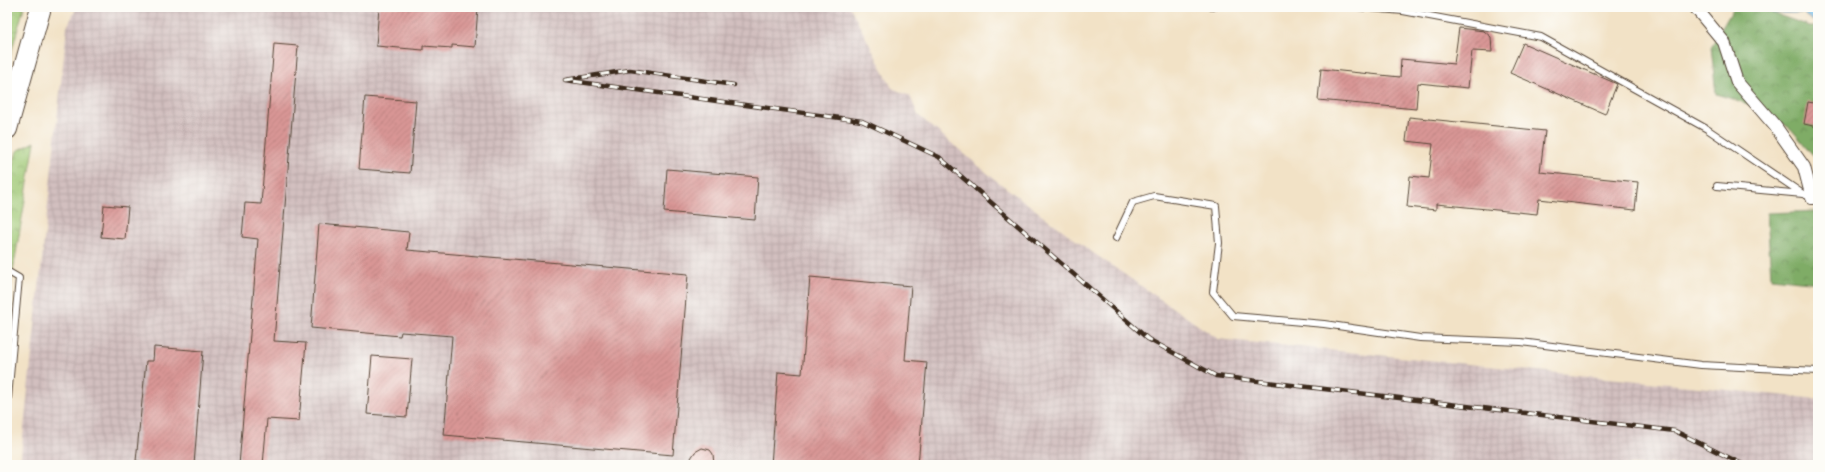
<svg xmlns="http://www.w3.org/2000/svg" width="1825" height="472" font-family="Alegreya,serif">
  <style>
    .industrial { fill: url(#industrial-grid) }
    .forest { fill: url(#forest-crowns); stroke: #5d6b42 }
    .park { fill: url(#park-crowns); stroke: #6d7949 }
    .water { fill: url(#water-ripples); stroke: #587686 }
    .building { fill: url(#building-hatch) }
    .lines { fill: none; stroke-linecap: round; stroke-linejoin: round }
    .lane-casing { stroke: #564637; stroke-width: 8 }
    .street-casing { stroke: #564637; stroke-width: 14 }
    .primary-casing { stroke: #564637; stroke-width: 22 }
    .lane { stroke: #fff; stroke-width: 6 }
    .street { stroke: #fff; stroke-width: 12 }
    .primary { stroke: #fff; stroke-width: 20 }
    .rail-casing { stroke: #3b2a1e; stroke-width: 4.5 }
    .rail { stroke: #fdfcf7; stroke-width: 3; stroke-dasharray: 9; stroke-linecap: butt }
  </style>
  <defs>
    <pattern id="industrial-grid" width="8" height="8" patternUnits="userSpaceOnUse"><rect width="8" height="8" fill="#d2bfbf"/><path d="M0 4h8M4 0v8" fill="none" stroke="#b5a4a4"/></pattern>
    <pattern id="forest-crowns" width="20" height="18" patternUnits="userSpaceOnUse"><rect width="20" height="18" fill="#7fac66"/><path d="M2 6a3 3 0 1 1 6 0M12 15a3 3 0 1 1 6 0" fill="none" stroke="#698c53"/></pattern>
    <pattern id="park-crowns" width="20" height="18" patternUnits="userSpaceOnUse"><rect width="20" height="18" fill="#9fc874"/><path d="M2 6a3 3 0 1 1 6 0M12 15a3 3 0 1 1 6 0" fill="none" stroke="#83a35f"/></pattern>
    <pattern id="water-ripples" width="26" height="14" patternUnits="userSpaceOnUse"><rect width="26" height="14" fill="#76c1ef"/><path d="M2 4q2-2 4 0t4 0M15 11q2-2 4 0t4 0" fill="none" stroke="#629dc1"/></pattern>
    <pattern id="building-hatch" width="6" height="6" patternUnits="userSpaceOnUse"><rect width="6" height="6" fill="#d99695"/><path d="M-1 1l2-2M0 6l6-6M5 7l2-2" fill="none" stroke="#b17b79"/></pattern>
  </defs>
  <rect width="100%" height="100%" fill="#fdfcf7"/>
  <filter id="ink" filterUnits="userSpaceOnUse"><feTurbulence type="fractalNoise" baseFrequency=".025" numOctaves="2"/><feDisplacementMap in="SourceGraphic" scale="8" xChannelSelector="R" yChannelSelector="G"/><feConvolveMatrix kernelMatrix="1 2 1 2 8 2 1 2 1" color-interpolation-filters="sRGB"/></filter>
  <filter id="wash" filterUnits="userSpaceOnUse"><feTurbulence type="fractalNoise" baseFrequency=".012" numOctaves="4" result="noise"/><feDisplacementMap in="SourceGraphic" scale="16" xChannelSelector="R" yChannelSelector="G"/><feGaussianBlur stdDeviation="0.9" result="paint"/><feColorMatrix in="noise" values="0 0 0 0 0 0 0 0 0 0 0 0 0 0 0 0 0 1.4 0 .05"/><feComposite in="paint" operator="in"/></filter>
  <g filter="url(#wash)">
    <rect width="100%" height="100%" fill="#f2e2c6"/>
    <polygon class="industrial" points="77,7 850,7 892,88 910,96 918,115 993,178 1089,250 1218,339 1818,399 1818,465 20,465 67,27"/>
    <g class="forest">
      <polygon points="1734,7 1754,7 1810,26 1818,26 1818,161 1791,129 1758,107 1716,94 1711,47"/>
      <polygon points="1818,211 1818,283 1771,278 1767,213"/>
    </g>
    <g class="park">
      <polygon points="7,7 24,7 7,67"/>
      <polygon points="35,142 10,288 7,318 7,185 17,151"/>
    </g>
    <polygon class="water" points="1763,7 1818,7 1818,19 1813,21 1803,13 1773,13"/>
    <g id="blocks">
      <g class="building">
        <polygon points="379,7 478,7 475,47 452,45 452,48 423,46 423,50 376,46"/>
        <polygon points="1459,28 1484,31 1491,37 1492,52 1472,51 1468,88 1418,83 1416,109 1318,100 1321,69 1400,77 1401,59 1454,64"/>
        <polygon points="1523,43 1617,84 1605,114 1510,73"/>
        <polygon points="274,44 298,46 274,341 306,343 299,421 267,419 263,465 239,465 258,239 242,237 245,203 261,204"/>
        <polygon points="365,97 416,101 410,173 359,169"/>
        <polygon points="1808,102 1818,104 1818,127 1804,124"/>
        <polygon points="1409,117 1545,131 1540,172 1638,182 1635,210 1539,199 1537,214 1436,204 1436,210 1407,207 1410,176 1429,178 1433,144 1406,141"/>
        <polygon points="667,169 758,177 755,220 664,212"/>
        <polygon points="104,205 128,207 125,239 101,237"/>
        <polygon points="319,224 409,232 407,250 688,274 673,455 444,435 452,336 401,332 400,336 311,328"/>
        <polygon points="810,277 911,286 905,360 927,362 918,465 771,465 778,372 802,374"/>
        <polygon points="154,347 203,351 194,465 147,465 147,462 136,461 146,361 153,361"/>
        <polygon points="372,356 412,359 407,417 367,414"/>
        <polygon points="702,448 710,450 713,454 714,465 693,465 691,458 695,452"/>
      </g>
    </g>
  </g>
  <g filter="url(#ink)">
    <use href="#blocks" fill-opacity="0" stroke="#564637" stroke-width="1"/>
    <g class="lines">
      <g class="lane-casing">
        <g id="lane">
          <polyline points="1212,7 1214,7"/>
          <polyline points="1358,7 1403,11 1541,37 1707,129 1803,194"/>
          <polyline points="1717,186 1803,194 1818,200"/>
          <polyline points="1116,238 1133,202 1154,196 1216,206 1219,243 1213,292 1233,316 1324,324 1420,338 1521,342 1701,365 1818,371"/>
          <polyline points="7,271 19,278 7,409"/>
        </g>
      </g>
      <g class="street-casing">
        <polyline id="street" points="1695,7 1724,42 1737,82 1775,126 1804,167 1812,198"/>
      </g>
      <g class="primary-casing">
        <polyline id="primary" points="7,129 41,7"/>
      </g>
      <use href="#lane" class="lane"/>
      <use href="#street" class="street"/>
      <use href="#primary" class="primary"/>
      <g class="rail-casing">
        <polyline id="rail" points="734,85 630,70 565,80 862,121 939,157 1148,339 1216,376 1675,431 1744,465"/>
      </g>
      <use href="#rail" class="rail"/>
    </g>
  </g>
  <rect width="1825" height="472" fill="none" stroke="#fdfcf7" stroke-width="24"/>
</svg>
